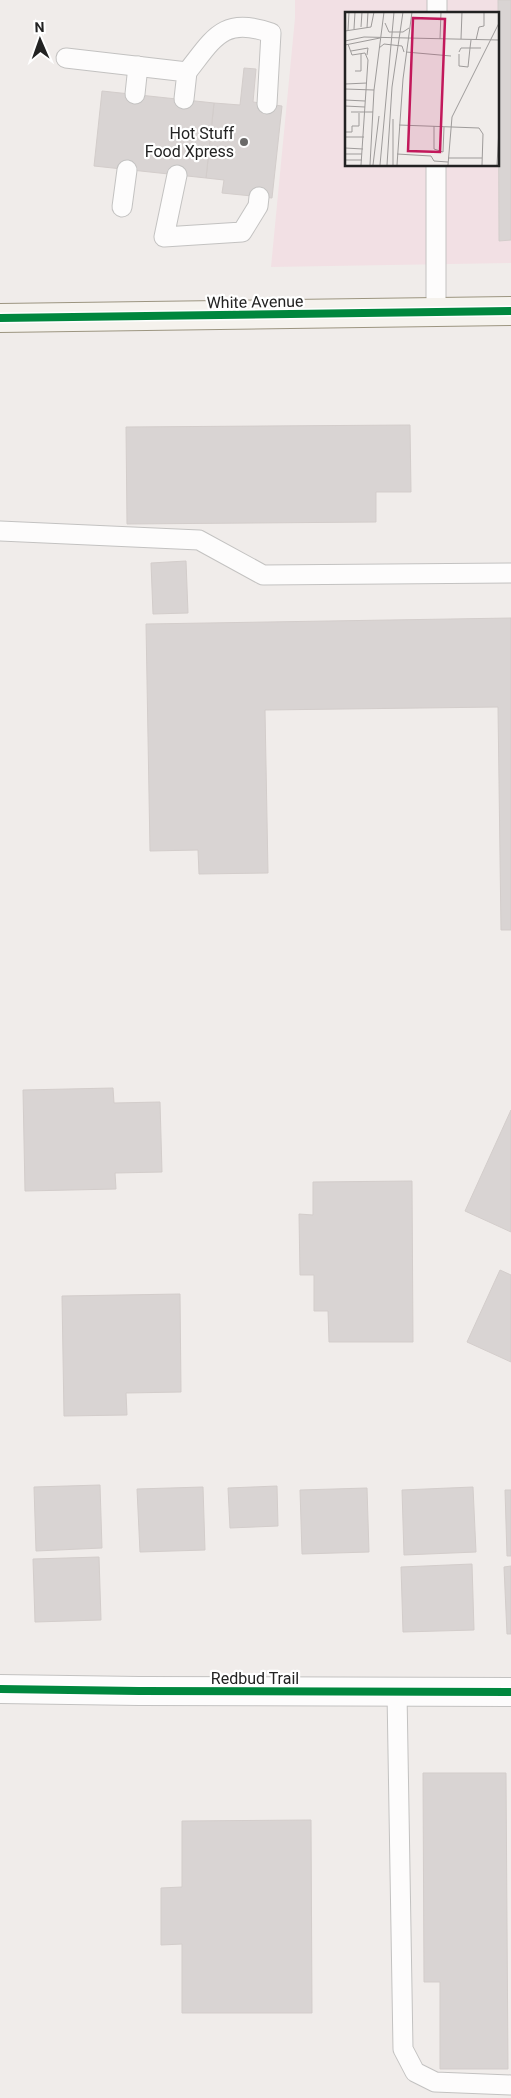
<svg xmlns="http://www.w3.org/2000/svg" width="511" height="2098" font-family="Roboto,sans-serif">
  <style>
    .commercial { fill: #f2e0e4; fill-rule: evenodd }
    .building { fill: #d9d4d3; stroke: #d3cdcb }
    .lines { fill: none; stroke-linecap: round; stroke-linejoin: round }
    .lane-casing { stroke: #c3c2c1; stroke-width: 21 }
    .street-casing { stroke: #c3c2c1; stroke-width: 30 }
    .secondary-casing { stroke: #9c9580; stroke-width: 30 }
    .lane { stroke: #fdfcfc; stroke-width: 19 }
    .street { stroke: #fdfcfc; stroke-width: 28 }
    .secondary { stroke: #f5f2ed; stroke-width: 28 }
    .cycleway-casing { stroke: #fff; stroke-width: 11 }
    .cycleway { stroke: #00873e; stroke-width: 8 }
    .poi-dot { fill: #6a6968; stroke: #fff; stroke-width: 2 }
    .labels { text-anchor: middle; dominant-baseline: central; stroke-width: 4.5; stroke-linejoin: round; paint-order: stroke }
    .poi-label { font-size: 16px; fill: #222; stroke: #fff; text-anchor: end }
    .street-label { font-size: 16px; fill: #222; stroke: #fff }
    .inset-road { fill: none; stroke: #9e9b9a; stroke-width: 1 }
    .view { fill: #c2185b; fill-opacity: 0.15; stroke: #c2185b; stroke-width: 2.5 }
    .inset-edge { fill: none; stroke: #222; stroke-width: 2.5 }
  </style>
  <rect width="100%" height="100%" fill="#f0ecea"/>
  <path class="commercial" d="M295 0H511V263L271 267 295 18ZM346 14H497V165H346Z"/>
  <g class="building">
    <polygon points="498,0 511,0 511,240 499,241"/>
    <polygon points="244,68 256,69 253,102 282,106 272,198 222,193 224,180 206,178 214,103 240,105"/>
    <polygon points="102,91 214,103 206,178 94,166"/>
    <polygon points="410,425 411,492 376,492 376,522 127,524 126,427"/>
    <polygon points="186,561 188,613 153,614 151,563"/>
    <polygon points="511,618 511,930 501,930 498,707 265,710 268,873 199,874 198,850 150,851 146,624"/>
    <polygon points="113,1088 114,1103 160,1102 162,1172 115,1173 116,1189 25,1191 23,1090"/>
    <polygon points="511,1110 511,1232 465,1211"/>
    <polygon points="412,1181 413,1342 329,1342 328,1311 314,1311 314,1275 300,1275 299,1214 313,1215 313,1182"/>
    <polygon points="500,1270 511,1275 511,1362 467,1342"/>
    <polygon points="180,1294 181,1392 126,1393 127,1415 64,1416 62,1296"/>
    <polygon points="100,1485 102,1548 36,1551 34,1487"/>
    <polygon points="277,1486 278,1526 230,1528 228,1488"/>
    <polygon points="203,1487 205,1550 140,1552 137,1489"/>
    <polygon points="473,1487 476,1552 404,1555 402,1490"/>
    <polygon points="367,1488 369,1552 302,1554 300,1490"/>
    <polygon points="505,1490 511,1490 511,1556 507,1556"/>
    <polygon points="99,1557 101,1620 35,1622 33,1559"/>
    <polygon points="472,1564 474,1630 403,1632 401,1567"/>
    <polygon points="511,1566 511,1634 507,1634 504,1567"/>
    <polygon points="423,1773 506,1773 508,2069 440,2069 440,1982 424,1982"/>
    <polygon points="311,1820 312,2013 182,2013 182,1944 161,1945 161,1888 182,1887 182,1821"/>
  </g>
  <g class="lines">
    <g class="lane-casing">
      <g id="lane">
        <polyline points="437,14 437,0"/>
        <polyline points="66,58 187,72 184,99"/>
        <path d="M187 72C214 38 223 16 271 33L267 104"/>
        <polyline points="135,94 138,66"/>
        <polyline points="177,175 164,237 242,232 258,206 259,197"/>
        <polyline points="122,207 127,170"/>
        <polyline points="436,313 436,165"/>
        <polyline points="0,531 199,540 263,575 511,573"/>
        <polyline points="397,1692 403,2049 415,2072 435,2082 511,2085"/>
      </g>
    </g>
    <g class="street-casing">
      <polyline id="street" points="0,1689 139,1691 511,1692"/>
    </g>
    <g class="secondary-casing">
      <polyline id="secondary" points="0,318 511,311"/>
    </g>
    <use href="#lane" class="lane"/>
    <use href="#street" class="street"/>
    <use href="#secondary" class="secondary"/>
    <g class="cycleway-casing">
      <g id="cycleway">
        <polyline points="0,318 511,311"/>
        <polyline points="0,1689 139,1691 511,1692"/>
      </g>
    </g>
    <use href="#cycleway" class="cycleway"/>
  </g>
  <circle class="poi-dot" cx="244" cy="142" r="5"/>
  <g class="labels">
    <g class="poi-label">
      <text x="234" y="133">Hot Stuff<tspan x="234" dy="18">Food Xpress</tspan></text>
    </g>
    <g class="street-label">
      <text transform="translate(255 302) rotate(-1)">White Avenue</text>
      <text x="255" y="1678">Redbud Trail</text>
    </g>
  </g>
  <g transform="translate(345 12)">
    <rect width="154" height="154" fill="#f0ecea"/>
    <path class="inset-road" d="M40 11 44 20H58L64 16M16 15 17 0M22 16 23 0M9 17 10 0M0 19 26 15 29 0M3 19 4 0M63 26 154 28M95 27 96 0M116 27 117 0M131 28 134 15 139 14V0M0 29 19 25 63 26M3 32 7 43 20 41 23 48 16 153M0 33 35 26M34 36 39 32 57 34 59 40M6 39 23 36 22 43M61 40 106 44M114 40 116 36H125L126 28M114 42V54L123 55 125 36H136M10 59H16V42M0 72 22 71M0 77 29 78M0 88 20 89M0 94 20 95M6 100H28M54 113 134 116 138 122 137 153M89 114V137L98 140M0 120H7V114H14V101M0 125H19M0 136 18 137M98 140 99 115M0 142H17M52 142 86 144 89 149 103 150M103 146H137M0 148H17M25 153 29 78 39 0M28 153 34 104M35 153 49 0M42 153 47 75 58 0M48 153V107M52 153 58 67 67 0M103 153 107 105 154 11M152 153 154 117"/>
    <path class="view" d="M68 6 100 7 95 140 63 139Z"/>
    <rect width="154" height="154" class="inset-edge"/>
  </g>
  <g transform="translate(40 40) rotate(358)" stroke="#ffffff" stroke-width="4" paint-order="stroke">
  <path d="M0-4L9 19L0 12L-9 19Z" fill="#222222"/>
  <text y="-8" font-size="14" font-weight="bold" text-anchor="middle" fill="#222222">N</text>
  </g>
</svg>
